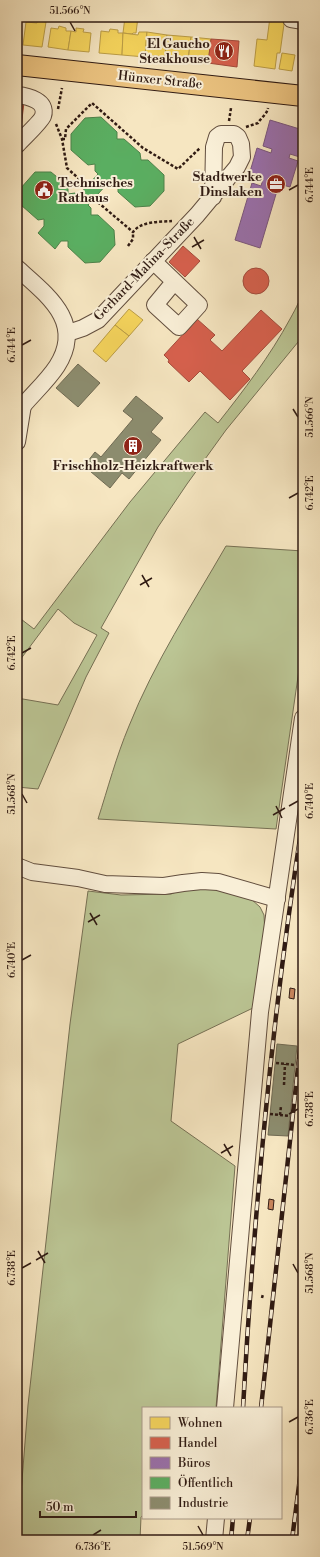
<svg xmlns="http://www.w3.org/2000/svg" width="320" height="1557" font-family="'Libre Bodoni',serif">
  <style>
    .green { fill: #bbc594; stroke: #767054 }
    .homes { fill: #f6d55c; stroke: #bb9d46 }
    .shops { fill: #d6604d; stroke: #a44b3c }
    .offices { fill: #9970ab; stroke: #7a567d }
    .public { fill: #5aae61; stroke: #4d824a }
    .industry { fill: #8c8c6e; stroke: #706a53 }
    .building { fill: #c8855c; stroke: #301b13 }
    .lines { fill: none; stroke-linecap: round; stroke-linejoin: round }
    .minor-casing { stroke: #624e3e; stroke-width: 18 }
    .major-casing { stroke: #301b13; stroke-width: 22 }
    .path { stroke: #301b13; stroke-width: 2.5; stroke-dasharray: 3 2; stroke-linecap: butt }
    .minor { stroke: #f9efd7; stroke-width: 16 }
    .major { stroke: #ebc380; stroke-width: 20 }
    .rail-casing { stroke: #301b13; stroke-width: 4.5 }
    .rail { stroke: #f9efd7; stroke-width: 3; stroke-dasharray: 9; stroke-linecap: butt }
    .ticks { fill: none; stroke: #301b13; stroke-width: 1.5 }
    .labels { text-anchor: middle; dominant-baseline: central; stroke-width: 4; stroke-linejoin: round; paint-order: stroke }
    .poi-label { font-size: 13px; font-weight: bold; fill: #301b13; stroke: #f9efd7; text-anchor: end }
    .street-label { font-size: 13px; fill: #301b13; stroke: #f9efd7 }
    .neatline { fill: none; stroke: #301b13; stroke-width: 1.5 }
    .ticks-label { font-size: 10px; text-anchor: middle; fill: #301b13 }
  </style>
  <rect width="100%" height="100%" fill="#f6e6c1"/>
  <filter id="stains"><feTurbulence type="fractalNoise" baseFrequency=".005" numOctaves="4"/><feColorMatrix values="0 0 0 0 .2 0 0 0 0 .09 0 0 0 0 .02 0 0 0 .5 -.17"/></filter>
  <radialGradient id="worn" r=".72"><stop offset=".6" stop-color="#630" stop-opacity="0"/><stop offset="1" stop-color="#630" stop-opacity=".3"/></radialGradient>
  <g class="green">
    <path d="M303 285V336L226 430 187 484 158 527 101 628 109 633 86 677 38 789 17 787V698L58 705 97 635 74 623 58 609 17 664V616L34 629 130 502 205 412 218 423C244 390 270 356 290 319 296 308 302 298 303 285Z"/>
    <path d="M226 546 303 551V642L276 829 98 819C108 788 116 757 129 726 154 663 192 605 226 546Z"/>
    <polygon points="205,886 251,899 260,907 264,915 265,934 253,1008 178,1044 171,1121 235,1166 216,1408 143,1408 143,1515 141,1517 140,1540 19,1540 19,1518 28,1405 70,1024 88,891 121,895 171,894 186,888"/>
  </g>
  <g class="homes">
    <polygon points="125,17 138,17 136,33 133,33 132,34 123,33"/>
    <polygon points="270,17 285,17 280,53 277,53 275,69 254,66 257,39 267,40"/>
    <polygon points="37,21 46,22 42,47 23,45 26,22 37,23"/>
    <polygon points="59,26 66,28 66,31 71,31 68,50 48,47 51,28 58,29"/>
    <polygon points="76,28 84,29 83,32 91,33 89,52 68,50 71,31 76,32"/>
    <polygon points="110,29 118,30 118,33 123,33 122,55 99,53 101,31 109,32"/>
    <polygon points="139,32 147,32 145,57 122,55 123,33 138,35"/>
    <polygon points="147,32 167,35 165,57 145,55"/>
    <polygon points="167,35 191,37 188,60 165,57"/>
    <polygon points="191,37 211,39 208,63 188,61"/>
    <polygon points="282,53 295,55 292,71 279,69"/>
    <polygon points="129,309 143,320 129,336 115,325"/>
    <polygon points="115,325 129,336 106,362 93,351"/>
  </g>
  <g class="shops">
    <polygon points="211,39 239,41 237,67 208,63"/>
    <polygon points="17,102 24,102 21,128 17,128"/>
    <polygon points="183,246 200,261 185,277 169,262"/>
    <circle cx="256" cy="281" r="13"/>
    <polygon points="261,310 282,329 242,371 250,379 230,400 200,371 189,382 168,362 169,360 164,355 197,319 215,335 210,340 222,351"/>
  </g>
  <polygon class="offices" points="270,120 303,130 303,158 290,154 289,158 298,161 290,187 279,184 260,248 235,240 252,183 261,186 263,179 249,175 257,148 271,153 272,149 263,146"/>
  <polygon class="public" points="101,117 117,132 117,139 124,139 140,153 141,160 148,160 164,175 164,191 150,206 135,207 118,192 118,185 111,186 108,183 88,205 91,208 91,215 98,215 114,230 115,245 100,262 85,263 68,247 68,241 61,241 55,249 38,233 44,226 44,219 38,220 21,205 20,189 35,172 51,172 68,186 68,194 75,193 78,196 98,174 95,171 95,164 88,165 71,150 71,134 85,118"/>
  <g class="industry">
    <polygon points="78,364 100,383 78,407 56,388"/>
    <polygon points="136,396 163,418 151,432 161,440 129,479 122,473 110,488 84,466 95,452 101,457 133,419 123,411"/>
    <polygon points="277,1044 297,1046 288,1136 268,1135"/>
  </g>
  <g class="building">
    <polygon points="290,988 295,989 294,999 289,998"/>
    <polygon points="269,1199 274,1200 273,1210 268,1209"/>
  </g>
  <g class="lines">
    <g class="minor-casing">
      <g id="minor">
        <polyline points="291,19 303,21"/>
        <path d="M17 95C28 96 48 101 43 116 41 122 22 139 17 145"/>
        <polyline points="153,261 199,305 179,327 155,305 174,282"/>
        <path d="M17 268C47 295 85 322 57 366 46 383 29 397 17 413"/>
        <polyline points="68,333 83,328 98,320 197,215 237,167 242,157 241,144 238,137 234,134 221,134 217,137 214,147 213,197"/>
        <polyline points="17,442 23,405"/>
        <polyline points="17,866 32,872 78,878 105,884 164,886 183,883 202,881 218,882 277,899"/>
        <polyline points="225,1408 260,1012 303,718"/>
        <polyline points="214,1540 216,1518"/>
      </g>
    </g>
    <g class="major-casing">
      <polyline id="major" points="17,65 303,96"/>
    </g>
    <g class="path">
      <polyline points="58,109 62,88"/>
      <polyline points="229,121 231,108"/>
      <polyline points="56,124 62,139 67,168 87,186"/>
      <path d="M246 127 258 123C261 118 267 114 268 108"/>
      <polyline points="62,139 65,139 66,129 92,103 143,148 178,169 200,148"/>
      <path d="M94 199 133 232C141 221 159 222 172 221"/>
      <polyline points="128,246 133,239 133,232"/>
      <polyline points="276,1063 295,1065"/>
      <polyline points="284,1085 285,1064"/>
      <polyline points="270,1114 290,1116"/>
      <polyline points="280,1115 281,1106"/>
      <polyline points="262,1298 263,1294"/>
    </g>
    <use href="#minor" class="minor"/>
    <use href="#major" class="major"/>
    <g class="rail-casing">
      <g id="rail">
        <path d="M243 1408C254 1211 272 1014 303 819"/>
        <polyline points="261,1408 303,1021"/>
        <polyline points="231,1540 233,1518"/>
        <polyline points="247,1540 250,1518"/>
        <polyline points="292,1540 303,1454"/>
      </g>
    </g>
    <use href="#rail" class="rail"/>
  </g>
  <path class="ticks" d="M70 22 75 31M289 190 298 185M194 237 201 249M192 247 204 240M22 345 31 340M293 409 298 417M289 498 298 493M142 575 149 587M140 585 152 578M22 653 31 648M22 794 27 803M276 806 282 818M289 806 298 801M273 815 285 808M90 913 97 925M88 922 100 915M22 960 31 955M289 1114 298 1109M224 1144 231 1156M221 1153 233 1146M38 1251 45 1263M36 1260 48 1253M293 1264 298 1273M22 1268 31 1263M289 1422 298 1417M198 1526 203 1535M93 1535 101 1530"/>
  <defs>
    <g id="restaurant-disc" transform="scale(1)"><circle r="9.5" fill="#8f2418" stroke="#f9efd7"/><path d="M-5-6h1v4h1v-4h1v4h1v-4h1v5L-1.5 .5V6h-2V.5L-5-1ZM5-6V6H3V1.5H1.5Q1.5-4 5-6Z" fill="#fff"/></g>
    <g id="office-disc" transform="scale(1)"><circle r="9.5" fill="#8f2418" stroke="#f9efd7"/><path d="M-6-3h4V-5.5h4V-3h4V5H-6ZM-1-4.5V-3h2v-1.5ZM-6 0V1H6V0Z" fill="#fff"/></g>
    <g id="civic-disc" transform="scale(1)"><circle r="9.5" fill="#8f2418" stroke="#f9efd7"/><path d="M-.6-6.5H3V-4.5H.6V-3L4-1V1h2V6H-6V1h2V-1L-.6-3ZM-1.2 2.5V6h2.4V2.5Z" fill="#fff"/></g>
    <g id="building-disc" transform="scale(1)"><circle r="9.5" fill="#8f2418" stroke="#f9efd7"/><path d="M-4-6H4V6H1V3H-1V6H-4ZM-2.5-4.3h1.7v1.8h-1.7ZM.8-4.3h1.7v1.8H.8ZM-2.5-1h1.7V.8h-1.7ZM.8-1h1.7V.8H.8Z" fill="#fff"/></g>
  </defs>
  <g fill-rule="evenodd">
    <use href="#restaurant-disc" x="224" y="51"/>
    <use href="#office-disc" x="276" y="184"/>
    <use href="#civic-disc" x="44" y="190"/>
    <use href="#building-disc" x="133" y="446"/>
  </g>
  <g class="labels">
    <g class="poi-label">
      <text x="210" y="44">El Gaucho<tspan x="210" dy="15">Steakhouse</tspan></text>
      <text x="262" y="177">Stadtwerke<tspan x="262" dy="15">Dinslaken</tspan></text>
      <text x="58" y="183" text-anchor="start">Technisches<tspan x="58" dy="15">Rathaus</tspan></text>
      <text x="133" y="466" text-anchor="middle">Frischholz-Heizkraftwerk</text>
    </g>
    <g class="street-label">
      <text transform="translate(160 80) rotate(6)">Hünxer Straße</text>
      <text transform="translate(144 269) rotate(-46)">Gerhard-Malina-Straße</text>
    </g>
  </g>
  <rect width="320" height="1557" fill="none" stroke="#f6e6c1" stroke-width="44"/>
  <rect x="142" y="1407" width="140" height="112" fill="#f9efd7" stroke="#a99a89"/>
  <rect x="150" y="1417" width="20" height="12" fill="#f6d55c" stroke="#a99a89"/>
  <text x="178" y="1427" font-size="12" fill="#301b13">Wohnen</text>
  <rect x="150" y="1437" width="20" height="12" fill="#d6604d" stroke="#a99a89"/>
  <text x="178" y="1447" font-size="12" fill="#301b13">Handel</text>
  <rect x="150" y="1457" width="20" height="12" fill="#9970ab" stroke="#a99a89"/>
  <text x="178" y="1467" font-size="12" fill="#301b13">Büros</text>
  <rect x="150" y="1477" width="20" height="12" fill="#5aae61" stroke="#a99a89"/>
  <text x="178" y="1487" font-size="12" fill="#301b13">Öffentlich</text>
  <rect x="150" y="1497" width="20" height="12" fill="#8c8c6e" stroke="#a99a89"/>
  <text x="178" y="1507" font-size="12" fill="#301b13">Industrie</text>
  <path d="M40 1511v6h96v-6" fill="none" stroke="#301b13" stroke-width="2"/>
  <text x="46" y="1511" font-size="12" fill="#301b13" stroke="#f9efd7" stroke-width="3" paint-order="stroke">50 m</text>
  <rect x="22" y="22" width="276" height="1513" class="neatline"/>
  <g class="ticks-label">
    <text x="70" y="14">51.566°N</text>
    <text transform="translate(309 185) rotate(-90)" y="4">6.744°E</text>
    <text transform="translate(11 345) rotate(-90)" y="4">6.744°E</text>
    <text transform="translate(309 417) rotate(-90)" y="4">51.566°N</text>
    <text transform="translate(309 493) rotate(-90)" y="4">6.742°E</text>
    <text transform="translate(11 653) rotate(-90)" y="4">6.742°E</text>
    <text transform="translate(11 794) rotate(-90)" y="4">51.568°N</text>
    <text transform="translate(309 801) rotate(-90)" y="4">6.740°E</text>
    <text transform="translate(11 960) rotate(-90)" y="4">6.740°E</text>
    <text transform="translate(309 1109) rotate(-90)" y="4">6.738°E</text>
    <text transform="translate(11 1268) rotate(-90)" y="4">6.738°E</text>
    <text transform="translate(309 1273) rotate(-90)" y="4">51.568°N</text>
    <text transform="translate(309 1417) rotate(-90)" y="4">6.736°E</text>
    <text x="93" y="1550">6.736°E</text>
    <text x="203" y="1550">51.569°N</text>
  </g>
  <rect width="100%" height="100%" filter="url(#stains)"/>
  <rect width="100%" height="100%" fill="url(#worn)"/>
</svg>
